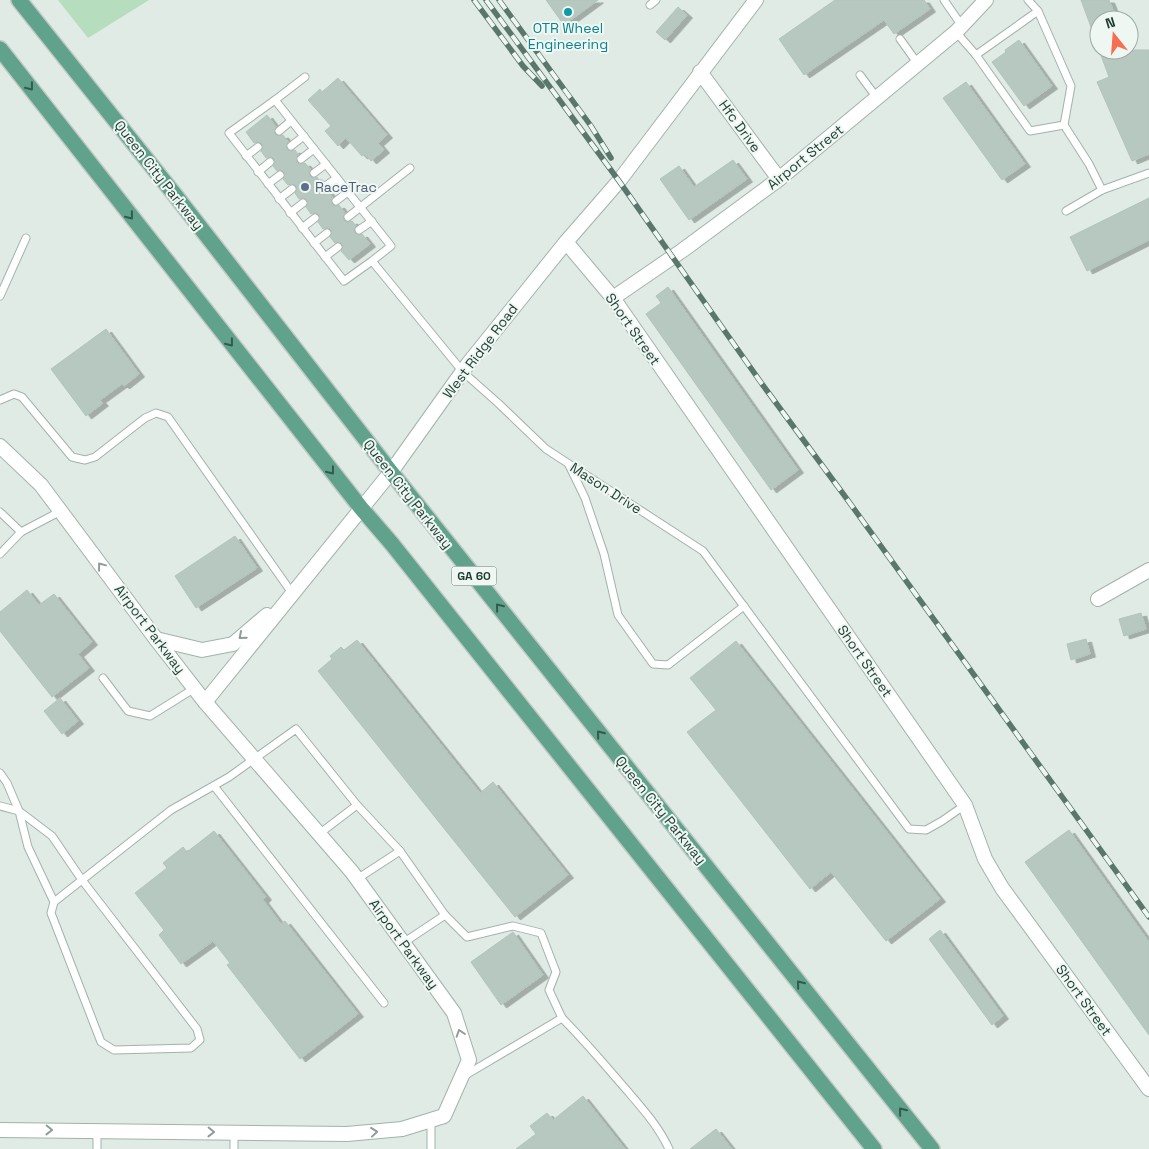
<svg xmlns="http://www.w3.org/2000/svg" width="1149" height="1149" font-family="'Space Grotesk',sans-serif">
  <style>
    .green { fill: #b6ddbe }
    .building { fill: #b7c8c0; stroke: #b1c4bb; filter: url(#shadow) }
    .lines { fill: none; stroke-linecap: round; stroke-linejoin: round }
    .service-casing { stroke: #a2b3ab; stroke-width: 9 }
    .minor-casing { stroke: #a2b3ab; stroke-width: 16 }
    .primary-casing { stroke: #c0c8c6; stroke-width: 18 }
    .service { stroke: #fff; stroke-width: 7 }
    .minor { stroke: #fff; stroke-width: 14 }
    .primary { stroke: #61a28d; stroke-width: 15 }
    .rail-casing { stroke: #59776d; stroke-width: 5.5 }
    .rail { stroke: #eff7f3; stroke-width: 4; stroke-dasharray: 11; stroke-linecap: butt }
    .oneway { stroke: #335a4d }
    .oneway2 { stroke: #8f9d98 }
    .culture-dot { fill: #0f9aa8; stroke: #eff7f3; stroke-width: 2 }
    .service-dot { fill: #5c6f8a; stroke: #eff7f3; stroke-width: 2 }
    .labels { text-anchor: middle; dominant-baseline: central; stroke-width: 4; stroke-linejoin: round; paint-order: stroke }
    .shield { fill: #eff7f3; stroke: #5d736c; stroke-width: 1 }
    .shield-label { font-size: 12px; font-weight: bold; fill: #1f3b32 }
    .culture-label { font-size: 14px; fill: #0d838f; stroke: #eff7f3 }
    .street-label { font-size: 14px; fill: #1f3b32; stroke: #eff7f3 }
    .service-label { font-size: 14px; fill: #4e5e75; stroke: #eff7f3; text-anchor: start }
  </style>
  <defs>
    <filter id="shadow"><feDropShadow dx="5.5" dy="3" stdDeviation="0" flood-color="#0004"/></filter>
  </defs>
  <rect width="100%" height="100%" fill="#dfebe4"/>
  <polygon class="green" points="58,0 149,0 88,38"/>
  <g class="building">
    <polygon points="546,0 598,0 564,25"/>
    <polygon points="835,0 924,0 930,9 894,34 884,20 804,75 779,39"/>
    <polygon points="1081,0 1109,0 1117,20 1099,20 1099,46 1098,46"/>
    <polygon points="678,7 687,15 665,40 656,32"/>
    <polygon points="1019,40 1052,86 1024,106 992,62 1006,52 1005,50"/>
    <polygon points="1099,50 1149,50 1149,154 1132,161 1097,82 1109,77"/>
    <polygon points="338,78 387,135 378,143 384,150 371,161 365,154 362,156 346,138 338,146 325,131 331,126 308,100 320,89 322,92"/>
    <polygon points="966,82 1025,164 1002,180 943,98"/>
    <polygon points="267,115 276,127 274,130 275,134 278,136 283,135 288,142 286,146 287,150 291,151 295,150 298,154 296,157 297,163 301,164 305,163 310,169 309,173 310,177 317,177 321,183 319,187 320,190 324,192 328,191 332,197 331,201 332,205 336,206 339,205 345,213 343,217 344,221 348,222 352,221 356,226 354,230 355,233 359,235 362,234 370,244 349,260 341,251 343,247 342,243 338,242 335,243 330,237 332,233 331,229 327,228 323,229 318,222 320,218 319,214 315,213 311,214 306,207 308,203 307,199 303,198 299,199 295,193 297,189 296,185 292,184 288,185 283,179 285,175 284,171 280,170 277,171 273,166 275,163 274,159 271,157 266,158 261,151 263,147 262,143 258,142 254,143 246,132"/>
    <polygon points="733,160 747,179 689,220 660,179 679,166 694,187"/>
    <polygon points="1149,198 1149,240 1087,271 1070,237"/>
    <polygon points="668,287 798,470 771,490 646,314 661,303 656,296"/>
    <polygon points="106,329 139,374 124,386 122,384 100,400 103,403 86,416 51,369"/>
    <polygon points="235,536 257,568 196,608 175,576"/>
    <polygon points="27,590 39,605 54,594 92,642 78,654 89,668 52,697 0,631 0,612"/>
    <polygon points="1141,613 1146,629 1124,636 1119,619"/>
    <polygon points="1086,639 1090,654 1071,660 1067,644"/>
    <polygon points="357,640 480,793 493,782 568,875 515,917 318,671 332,659 330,656 341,647 344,650"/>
    <polygon points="736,641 940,899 886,941 831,872 810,889 687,732 716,710 690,678"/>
    <polygon points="60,698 78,721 62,734 44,711"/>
    <polygon points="1069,830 1149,942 1149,1035 1025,862"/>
    <polygon points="214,831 266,897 263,900 281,924 285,921 358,1014 300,1059 227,965 230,963 213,941 181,964 159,935 164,930 135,893 167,868 163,863 183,847 187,852"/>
    <polygon points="940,930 1003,1016 992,1025 929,939"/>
    <polygon points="513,932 543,975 501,1005 471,962"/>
    <polygon points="583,1096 625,1149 516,1149 536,1134 530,1126 547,1113 553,1120"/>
    <polygon points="716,1129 732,1149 690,1149"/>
  </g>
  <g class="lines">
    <g class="service-casing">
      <g id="service">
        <polyline points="944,0 962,26"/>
        <polyline points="1028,0 1038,11 1071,86 1064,125 1089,164 1102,190"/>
        <polyline points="650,5 656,0"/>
        <polyline points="956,32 976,55 1030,131 1064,125"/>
        <polyline points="900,39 918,64"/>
        <polyline points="976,55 1038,11"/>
        <polyline points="860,75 877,98"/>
        <polyline points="275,100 305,77"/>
        <polyline points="279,131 291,121"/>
        <polyline points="291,146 304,136"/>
        <polyline points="246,156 258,147"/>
        <polyline points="301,159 314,149"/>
        <polyline points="258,172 270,162"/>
        <polyline points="314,173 326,164"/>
        <polyline points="268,184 280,175"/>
        <polyline points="324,187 337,178"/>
        <polyline points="279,199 292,189"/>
        <polyline points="336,201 348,192"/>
        <polyline points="1066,211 1102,190 1149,173"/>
        <polyline points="290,213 303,203"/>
        <polyline points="348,217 410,168"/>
        <polyline points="302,228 315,218"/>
        <polyline points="359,230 372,221"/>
        <polyline points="314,243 327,233"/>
        <polyline points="325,257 338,247"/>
        <polyline points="372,261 391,246 275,100 229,133 344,281 372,261 463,372 498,403 546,449 703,551 909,829 926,830 942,821 965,805"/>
        <polyline points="0,296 26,238"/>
        <polyline points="0,400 14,394 22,397 72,457 85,460 95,457 145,418 156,413 168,417 292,593"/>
        <polyline points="569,465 585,498 604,554 618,615 653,664 668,665 744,606"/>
        <polyline points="0,512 21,532"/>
        <polyline points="0,554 21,532 61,511"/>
        <polyline points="103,678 128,711 150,716 195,688"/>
        <polyline points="0,773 7,783 19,811 52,836 82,880 197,1029 200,1040 191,1048 114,1050 101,1042 51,913 54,902 171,810 229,777 296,729 357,805"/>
        <polyline points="214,786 384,1003"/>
        <polyline points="0,806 19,811 28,847 54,902"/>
        <polyline points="319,834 357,805 400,851"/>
        <polyline points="357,879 400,851 445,915"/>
        <polyline points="403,943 445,915 467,937 513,926 541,933 556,972 549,990 562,1018"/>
        <path d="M464 1076 562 1018C584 1040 604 1064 624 1087 641 1107 658 1125 669 1149"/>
        <polyline points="234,1133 234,1149"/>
        <polyline points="97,1149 97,1131"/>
        <polyline points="431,1149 431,1120"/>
      </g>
    </g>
    <g class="minor-casing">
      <g id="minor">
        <polyline points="700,72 779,179"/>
        <polyline points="566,242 613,298 965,805 985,859 1002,888 1149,1089"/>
        <polyline points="613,298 683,250 779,179 956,32 986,0"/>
        <polyline points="0,446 41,485 156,639 205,702 352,872 454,1013 469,1060 444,1116 402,1129 347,1134 0,1130"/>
        <polyline points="1098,599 1149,570"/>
        <polyline points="156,639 202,650 233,644 267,615"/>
        <polyline points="205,702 391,472 468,364 513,308 566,242 619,181 756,0"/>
      </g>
    </g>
    <g class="primary-casing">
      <g id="primary">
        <polyline points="19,0 175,195 391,472 932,1149"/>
        <polyline points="0,49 361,508 392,544 874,1149"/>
      </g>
    </g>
    <use href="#service" class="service"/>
    <use href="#minor" class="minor"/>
    <use href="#primary" class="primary"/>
    <g class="rail-casing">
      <g id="rail">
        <polyline points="474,0 523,66 542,86"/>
        <polyline points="486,0 619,181 762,384 844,495 1149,917"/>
        <polyline points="499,0 591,126 611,158"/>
      </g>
    </g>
    <use href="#rail" class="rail"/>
  </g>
  <defs><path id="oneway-chevron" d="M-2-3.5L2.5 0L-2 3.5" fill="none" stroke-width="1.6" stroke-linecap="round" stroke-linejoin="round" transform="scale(1.25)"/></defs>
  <g class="oneway">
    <use href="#oneway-chevron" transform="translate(30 87) rotate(52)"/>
    <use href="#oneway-chevron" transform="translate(130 216) rotate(52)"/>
    <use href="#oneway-chevron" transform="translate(230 343) rotate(52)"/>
    <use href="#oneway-chevron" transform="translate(331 471) rotate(52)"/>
    <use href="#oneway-chevron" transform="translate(499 607) rotate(-129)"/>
    <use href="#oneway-chevron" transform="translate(600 734) rotate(-129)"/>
    <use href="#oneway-chevron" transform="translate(800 984) rotate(-129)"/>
    <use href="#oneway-chevron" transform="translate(902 1111) rotate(-129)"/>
  </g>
  <g class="oneway2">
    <use href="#oneway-chevron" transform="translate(101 566) rotate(-127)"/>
    <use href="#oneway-chevron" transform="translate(242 636) rotate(139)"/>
    <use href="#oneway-chevron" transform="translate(460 1033) rotate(-108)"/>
    <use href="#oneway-chevron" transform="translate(49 1130) rotate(1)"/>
    <use href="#oneway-chevron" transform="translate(211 1132) rotate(1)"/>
    <use href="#oneway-chevron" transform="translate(374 1132) rotate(-6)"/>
  </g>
  <circle class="culture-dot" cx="568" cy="12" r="5"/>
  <circle class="service-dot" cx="305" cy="187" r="5"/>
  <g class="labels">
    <rect class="shield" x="451.5" y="566.5" width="45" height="19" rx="4"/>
    <g class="shield-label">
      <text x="474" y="576">GA 60</text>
    </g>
    <g class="culture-label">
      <text x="568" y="28">OTR Wheel<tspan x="568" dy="16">Engineering</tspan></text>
    </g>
    <g class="street-label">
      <text transform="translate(740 126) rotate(54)">Hfc Drive</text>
      <text transform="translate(805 157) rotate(-39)">Airport Street</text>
      <text transform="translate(159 175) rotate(52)">Queen City Parkway</text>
      <text transform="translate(633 329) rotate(55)">Short Street</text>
      <text transform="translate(480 351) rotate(-53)">West Ridge Road</text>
      <text transform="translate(606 488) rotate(33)">Mason Drive</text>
      <text transform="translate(408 494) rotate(52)">Queen City Parkway</text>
      <text transform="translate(150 629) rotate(53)">Airport Parkway</text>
      <text transform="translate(865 661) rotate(55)">Short Street</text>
      <text transform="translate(661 810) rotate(51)">Queen City Parkway</text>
      <text transform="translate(404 944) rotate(54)">Airport Parkway</text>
      <text transform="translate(1084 1000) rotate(54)">Short Street</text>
    </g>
    <g class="service-label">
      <text x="315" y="187">RaceTrac</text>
    </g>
  </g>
  <g transform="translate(1114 35) rotate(343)"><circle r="24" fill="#eff7f3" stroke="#9caca6"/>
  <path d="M0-4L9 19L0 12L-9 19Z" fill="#f76e50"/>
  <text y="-8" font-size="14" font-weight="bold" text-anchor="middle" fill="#1f3b32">N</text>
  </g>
</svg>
